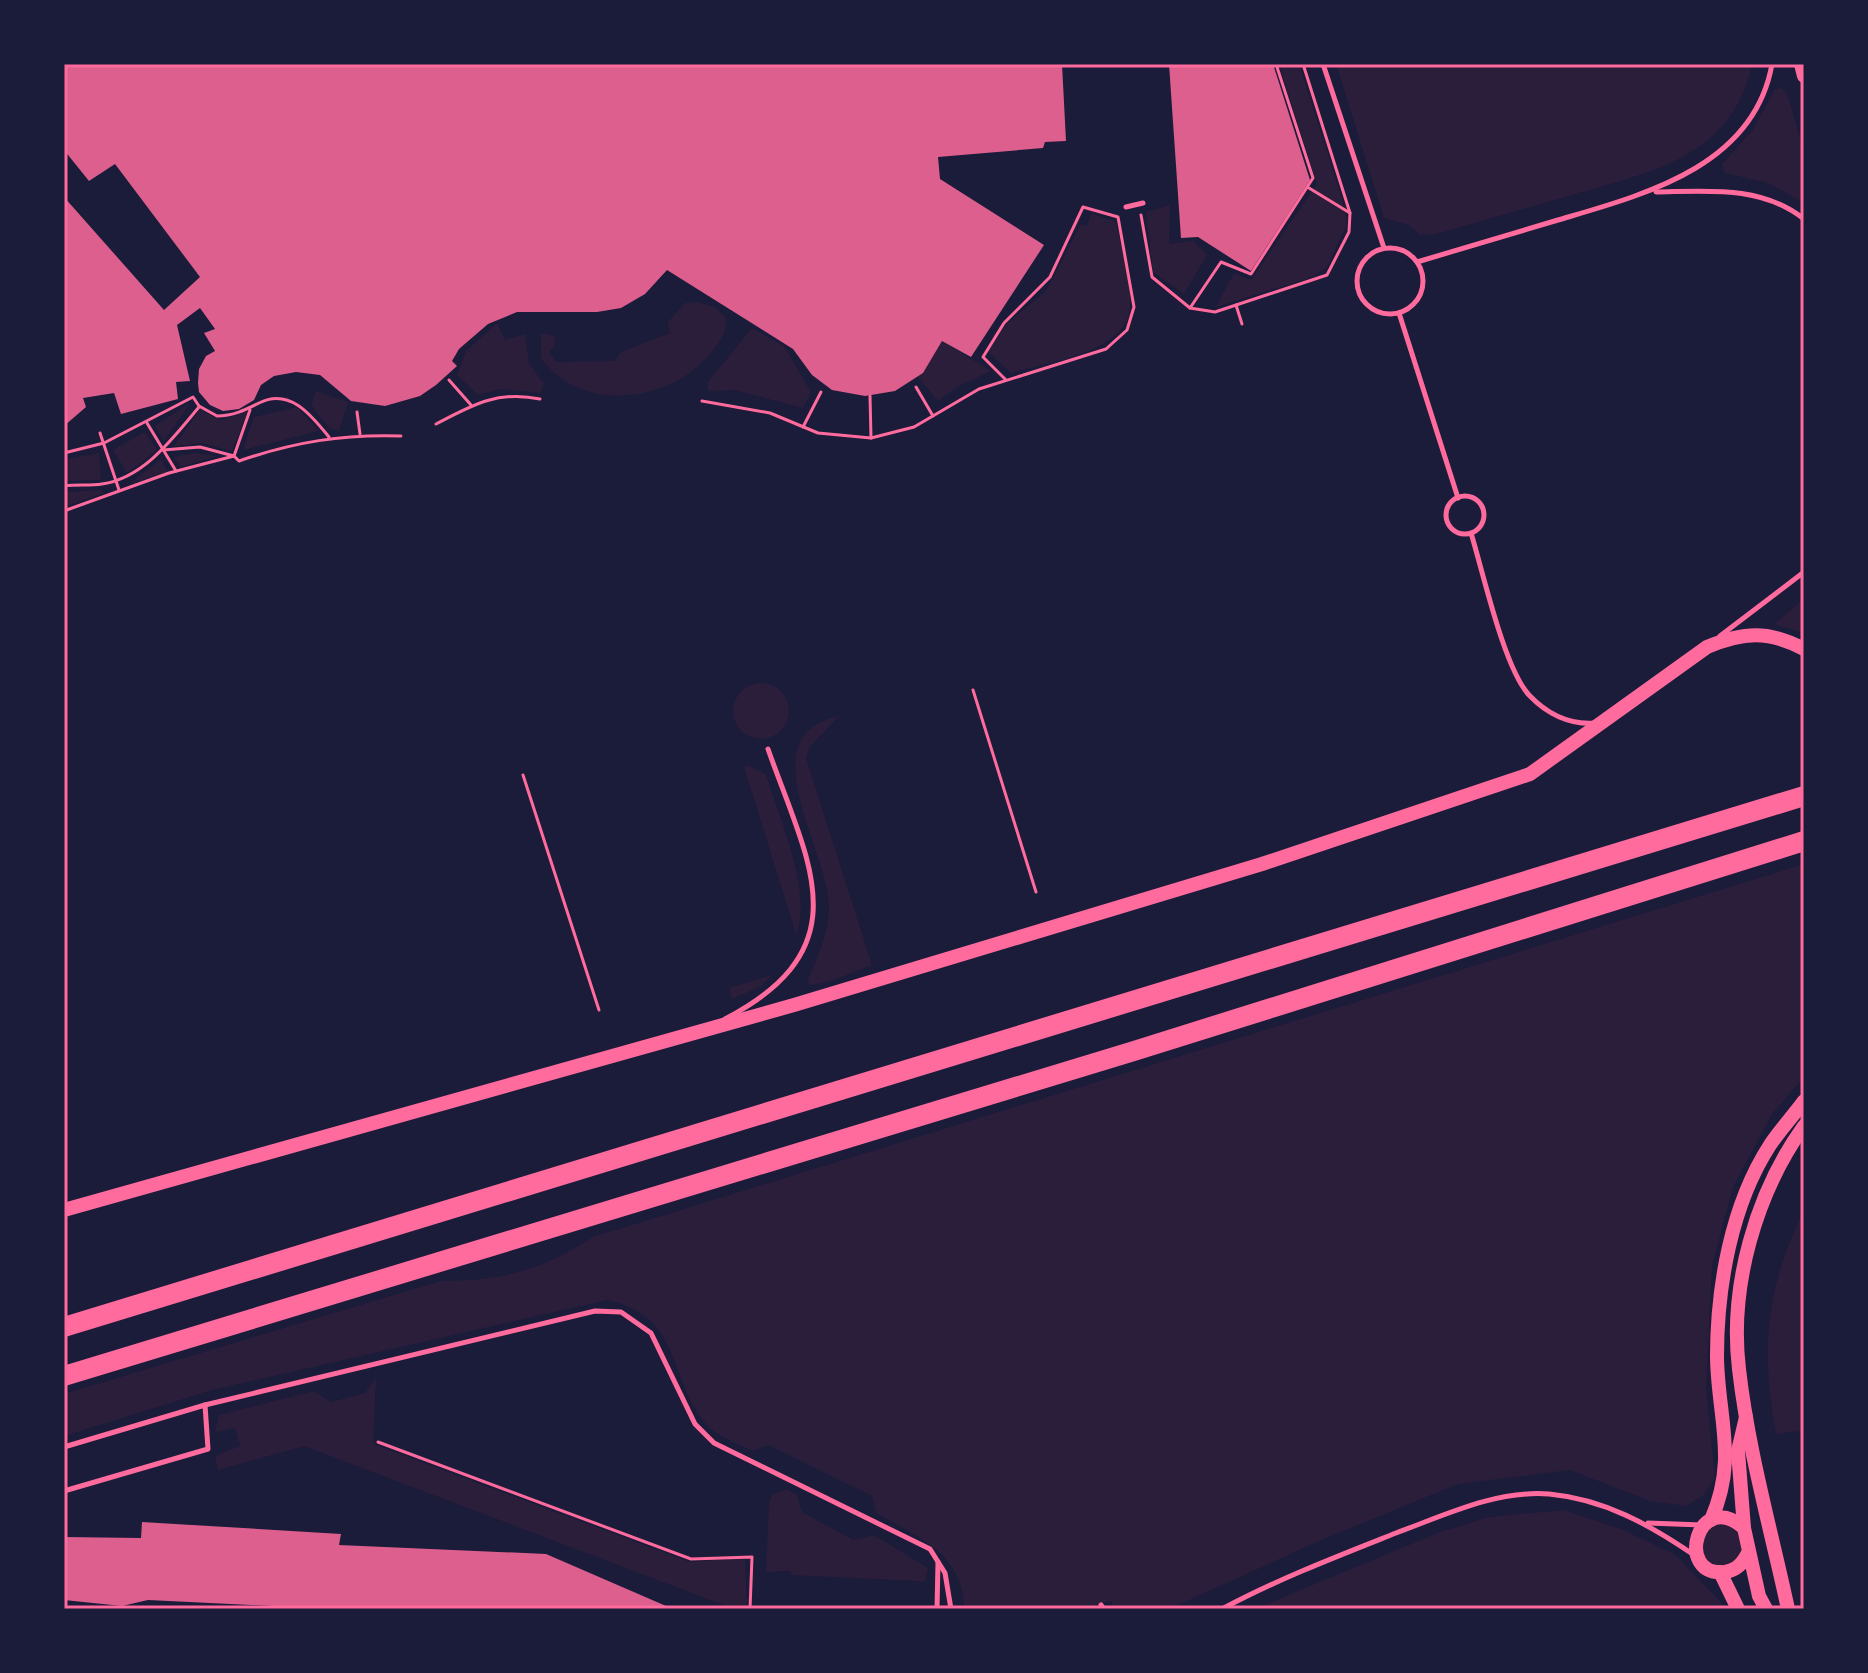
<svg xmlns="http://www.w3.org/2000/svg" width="1868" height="1673" font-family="'Sofia Sans Condensed',sans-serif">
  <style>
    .green { fill: #2a1e3b }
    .building { fill: #dd5f8e }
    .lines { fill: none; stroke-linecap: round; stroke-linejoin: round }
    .path { stroke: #ff6b9d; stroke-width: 3 }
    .service { stroke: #ff6b9d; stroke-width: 5 }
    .tertiary { stroke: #ff6b9d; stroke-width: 14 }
    .motorway { stroke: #ff6b9d; stroke-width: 20 }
    .neatline { fill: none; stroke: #ff6b9d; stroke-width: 3 }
  </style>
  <rect width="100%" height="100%" fill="#1b1b3a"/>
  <g class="green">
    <polygon points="1279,64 1299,64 1342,199 1347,224 1327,267 1312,277 1216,307 1234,273 1251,280 1317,184"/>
    <path d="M1336 64H1752C1732 158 1650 172 1572 195 1527 208 1482 221 1436 234L1420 235 1409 225 1384 218Z"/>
    <polygon points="1781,88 1787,93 1804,152 1804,203 1768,183 1725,173 1722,164 1753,130 1775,89"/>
    <polygon points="1170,205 1169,244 1193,241 1207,255 1184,294 1153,272 1146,212"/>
    <path d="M1091 213 1116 222C1121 249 1132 281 1130 308 1126 353 1047 362 1011 373L988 352 1006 324 1046 291 1081 224 1087 226Z"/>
    <path d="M697 302 715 307 726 318C727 331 720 342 712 351 673 403 581 415 541 358V333L554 336 555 345 549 352 556 362 615 361 621 352 670 333 668 322 685 303Z"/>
    <polygon points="497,323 505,340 525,334 529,363 544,384 540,393 500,389 478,395 457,375 466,351"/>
    <polygon points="752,328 784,346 811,392 803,408 735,390 708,391 708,382"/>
    <polygon points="942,341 991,371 955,388 938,401 918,377"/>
    <polygon points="316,391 348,402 339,431 329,428 311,405"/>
    <polygon points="191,402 164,441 155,426"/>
    <polygon points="297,407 319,431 243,450 254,417"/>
    <polygon points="200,410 220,420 247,412 232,451 201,443 173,447"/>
    <polygon points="145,432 157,450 127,473 113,450"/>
    <polygon points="99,453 101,480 65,481 64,460"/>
    <polygon points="194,453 217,456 181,467 174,457"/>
    <polygon points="161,459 168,472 131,483"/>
    <polygon points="102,490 103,493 67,506 66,492"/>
    <polygon points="1804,599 1804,633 1774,624"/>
    <circle cx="761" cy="711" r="28"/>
    <path d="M839 716 810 747 806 758 872 965 829 982 810 985 807 982C817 957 830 932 829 905 827 849 748 735 839 716Z"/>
    <path d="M749 766 766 774C779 818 813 891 796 934L744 767Z"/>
    <path d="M1804 864V1077L1772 1114 1733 1187 1712 1266 1706 1388 1715 1478 1704 1495 1686 1506 1650 1501 1570 1470 1458 1484 1326 1538 1169 1609H1115L1111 1601 1095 1605 1096 1609H964C964 1554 918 1537 876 1513L872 1496 768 1445 753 1451C739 1444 720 1438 710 1428 666 1382 685 1316 607 1300L212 1390 64 1436V1394L441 1281C503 1281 542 1270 593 1237Z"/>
    <polygon points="772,975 760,987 732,999 729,988"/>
    <path d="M1804 1210V1430L1776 1434C1760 1349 1766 1288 1804 1210Z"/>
    <polygon points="376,1378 373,1444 690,1562 745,1558 747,1609 734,1609 304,1446 218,1470 215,1456 240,1446 235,1428 215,1432 219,1415 314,1391 331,1402 365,1393"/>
    <polygon points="787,1489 797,1495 802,1512 853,1540 874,1535 928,1568 925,1581 917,1581 792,1575 790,1571 766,1572 769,1502 773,1494"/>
    <polygon points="1564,1510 1621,1529 1676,1555 1727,1609 1255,1609 1440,1532 1489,1517"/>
    <polygon points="1728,1520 1748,1544 1729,1570 1705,1563 1697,1541 1705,1526"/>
  </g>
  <g class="building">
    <polygon points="64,64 1062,64 1066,141 1045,142 1043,148 938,157 940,179 1044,245 971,357 942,341 923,373 895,391 865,396 832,390 812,375 793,349 667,270 645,294 621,308 597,312 517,312 488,324 459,349 452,361 457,366 436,385 420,396 385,406 351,401 320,375 296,372 274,376 261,385 254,400 239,409 223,411 210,405 199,392 198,383 199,369 206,356 215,351 204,333 215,329 200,308 177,325 190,381 176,382 178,399 121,414 114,393 83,398 86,407 64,426 64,197 164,310 200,277 115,164 89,181 64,150"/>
    <polygon points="1169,64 1273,64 1310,180 1251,271 1198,237 1181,238"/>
    <polygon points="142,1522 341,1534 339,1545 546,1554 673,1609 335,1609 148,1600 122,1606 64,1600 64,1537 141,1538"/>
  </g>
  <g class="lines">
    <g class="path">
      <polyline points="1309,188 1350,213"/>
      <polyline points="1141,215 1152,277 1190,308 1215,312 1327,275 1349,232 1350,213 1303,64"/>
      <polyline points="1236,305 1242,324"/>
      <polyline points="1190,308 1221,262 1251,274 1313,178 1276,64"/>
      <polyline points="449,380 471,405"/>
      <polyline points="916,387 933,416"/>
      <polyline points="870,396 871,438"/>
      <polyline points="702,401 770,413 818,433 871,438 914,427 979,389 1106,349 1127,330 1134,307 1118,217 1083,207 1050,277 1004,323 983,357 1005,379"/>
      <polyline points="357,412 360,434"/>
      <polyline points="147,423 176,471"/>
      <path d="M436 424C472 405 498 390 540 399"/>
      <polyline points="803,427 821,392"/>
      <polyline points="100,433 119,490"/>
      <polyline points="163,450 200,447 234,456 250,410"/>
      <path d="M64 453 104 443 193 397 199 406 217 416C233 416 245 410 259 403 290 387 312 416 329 437"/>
      <path d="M64 486C77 484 89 486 102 484 144 478 173 438 199 407"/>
      <path d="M64 511 169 473 234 456 239 461C294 442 343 434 401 436"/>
      <polyline points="973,690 1036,892"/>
      <polyline points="523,775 599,1010"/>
      <polyline points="378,1442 691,1559 752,1557 750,1609"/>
    </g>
    <g class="service">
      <polyline points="1323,64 1384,248"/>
      <path d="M1656 192C1708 191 1761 185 1804 219"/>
      <polyline points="1126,207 1143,203"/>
      <circle cx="1390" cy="281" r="33"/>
      <path d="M1417 262C1464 248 1511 234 1558 220 1643 195 1754 167 1772 64"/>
      <polyline points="1399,313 1458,498"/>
      <circle cx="1465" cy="515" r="19"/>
      <path d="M1471 533C1483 572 1504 668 1529 695 1547 714 1570 725 1595 723"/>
      <polyline points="1720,636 1804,572"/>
      <path d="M725 1019C863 947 808 863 768 749"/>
      <polyline points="64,1447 205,1405 595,1311 621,1312 651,1333 695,1424 714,1443 930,1549 945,1573 951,1609"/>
      <polyline points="64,1491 208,1449 205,1405"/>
      <polyline points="1648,1523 1702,1525"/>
      <polyline points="1101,1605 1104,1609"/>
      <polyline points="937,1609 938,1562"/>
      <path d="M1222 1609C1278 1579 1338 1556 1396 1533 1445 1515 1496 1490 1549 1494 1604 1499 1650 1525 1694 1555"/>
    </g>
    <g class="tertiary">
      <polyline points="1801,64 1804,76"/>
      <path d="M64 1210 794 1005 1262 864 1530 774 1707 647C1743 632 1768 630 1804 649"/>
      <path d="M1711 1520C1738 1459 1718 1419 1717 1357 1717 1287 1731 1205 1770 1145 1780 1130 1793 1116 1804 1101"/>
      <polyline points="1744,1528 1738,1451 1746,1417"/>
      <path d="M1748 1553C1743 1563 1737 1570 1725 1572 1674 1578 1697 1487 1744 1528L1759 1596 1766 1609"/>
      <polyline points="1720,1572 1738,1609"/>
      <path d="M1788 1609C1771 1530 1748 1449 1739 1369 1729 1286 1756 1193 1804 1126"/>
    </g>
    <g class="motorway">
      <polyline points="64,1327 1804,796"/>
      <polyline points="64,1376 1134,1051 1804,841"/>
    </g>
  </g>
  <rect width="1868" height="1673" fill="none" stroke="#1b1b3a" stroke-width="132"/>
  <rect x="66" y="66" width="1736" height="1541" class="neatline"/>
</svg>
